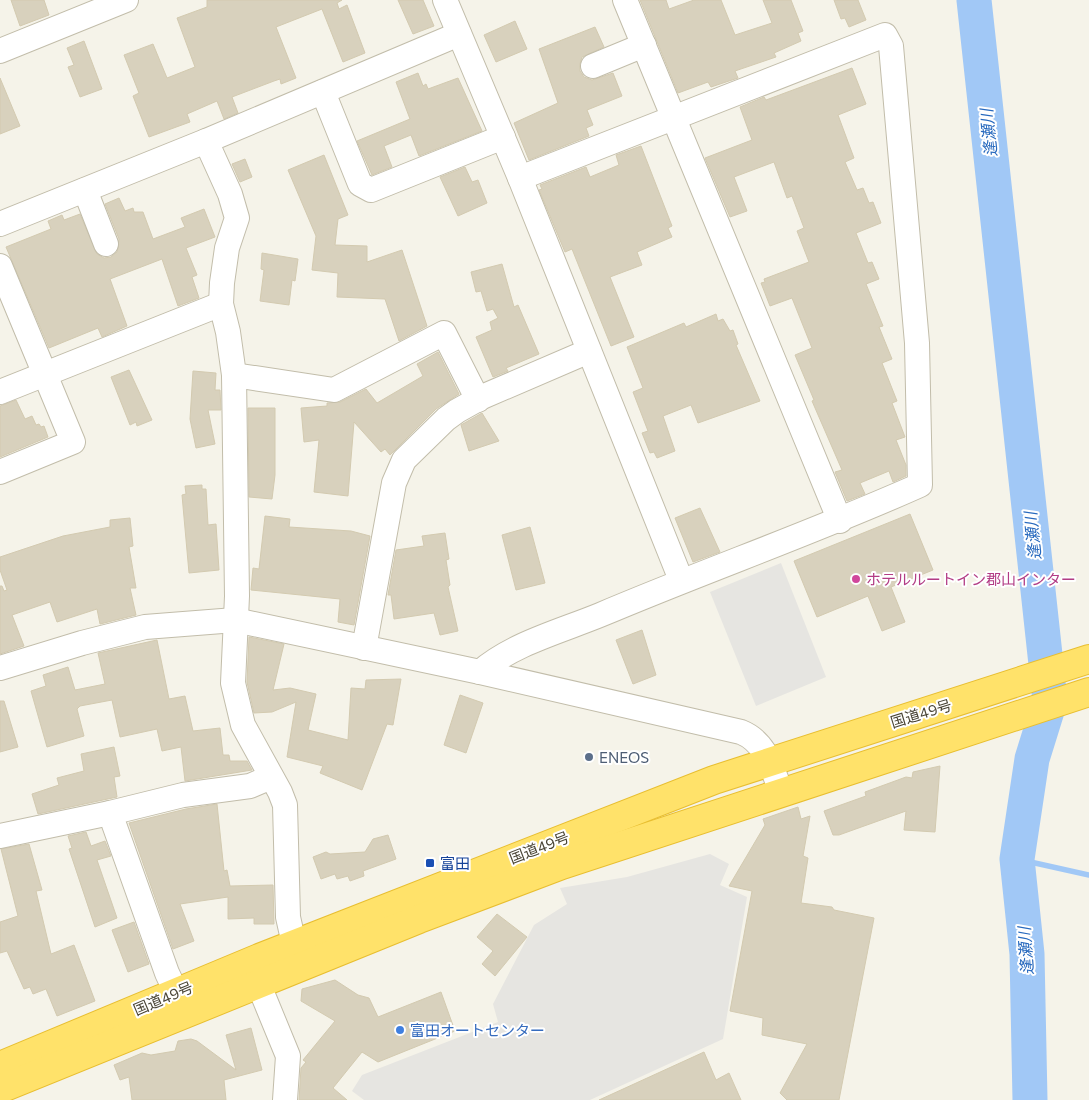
<svg xmlns="http://www.w3.org/2000/svg" width="1089" height="1100" font-family="Commissioner,'Noto Sans JP',sans-serif">
  <style>
    .parking { fill: #e6e5e1 }
    .lines { fill: none; stroke-linecap: round; stroke-linejoin: round }
    .stream { stroke: #a1c8f6; stroke-width: 5.5 }
    .river { stroke: #a1c8f6; stroke-width: 35 }
    .building { fill: #d8d1bd; stroke: #d3cab0 }
    .minor-casing { stroke: #c2bdaa; stroke-width: 26 }
    .highway-casing { stroke: #e8be30; stroke-width: 30 }
    .minor { stroke: #fff; stroke-width: 24 }
    .highway { stroke: #ffe26a; stroke-width: 28 }
    .hotel-dot { fill: #d1479c; stroke: #fff; stroke-width: 2 }
    .service-dot { fill: #5c6f8a; stroke: #fff; stroke-width: 2 }
    .transit-dot { fill: #1a4fb4; stroke: #fff; stroke-width: 2 }
    .shop-dot { fill: #3f7fe0; stroke: #fff; stroke-width: 2 }
    .labels { text-anchor: middle; dominant-baseline: central; stroke-width: 4; stroke-linejoin: round; paint-order: stroke }
    .hotel-label { font-size: 15px; fill: #b23c85; stroke: #fff; text-anchor: start }
    .street-label { font-size: 15px; fill: #4a4536; stroke: #fff }
    .service-label { font-size: 15px; fill: #4e5e75; stroke: #fff; text-anchor: start }
    .transit-label { font-size: 15px; fill: #164399; stroke: #fff; text-anchor: start }
    .shop-label { font-size: 15px; fill: #366cbe; stroke: #fff; text-anchor: start }
    .water-label { font-size: 16px; font-style: italic; fill: #2769be; stroke: #fff }
  </style>
  <rect width="100%" height="100%" fill="#f5f3e9"/>
  <g class="parking">
    <polygon points="781,563 826,677 756,706 710,592"/>
    <polygon points="710,854 729,864 720,885 747,897 723,1039 590,1100 364,1100 352,1091 362,1075 498,1022 493,1004 534,925 567,904 560,888 627,877"/>
  </g>
  <g class="lines">
    <polyline class="stream" points="1017,859 1089,875"/>
    <polyline class="river" points="974,0 1050,701 1032,759 1017,859 1027,954 1030,1100"/>
  </g>
  <g class="building">
    <polygon points="11,0 44,0 49,15 20,26"/>
    <polygon points="207,0 342,0 337,3 339,9 347,5 365,53 343,62 322,9 276,27 296,78 281,84 280,79 274,81 232,97 238,113 224,119 217,101 187,114 190,122 149,137 133,96 139,93 124,55 153,44 167,78 195,67 177,18 207,7"/>
    <polygon points="398,0 423,0 434,26 413,34"/>
    <polygon points="640,0 666,0 669,9 694,0 721,0 735,35 772,23 763,0 791,0 803,31 798,33 801,41 774,53 776,57 735,71 738,78 711,87 708,82 678,93"/>
    <polygon points="834,0 858,0 866,20 849,27 845,18 841,19"/>
    <polygon points="515,21 527,49 496,62 484,35"/>
    <polygon points="595,27 604,47 582,57 580,64 580,71 584,77 592,80 613,73 622,96 587,110 593,125 586,128 589,136 529,160 514,123 558,103 539,49"/>
    <polygon points="84,41 102,89 80,97 68,67 74,65 67,48"/>
    <polygon points="852,68 866,104 838,115 854,158 845,162 857,190 863,188 869,203 873,202 881,223 856,233 868,263 872,262 879,279 866,284 883,326 879,327 892,359 882,363 897,401 892,403 905,437 896,440 906,465 906,476 893,482 889,471 860,483 865,494 847,501 835,472 842,470 812,401 814,400 795,355 812,348 792,298 770,306 761,283 765,282 764,279 809,262 797,231 804,228 792,196 787,198 774,162 734,177 747,211 730,217 705,158 752,140 740,107 764,97 766,100"/>
    <polygon points="418,73 423,86 426,84 428,89 458,78 482,131 419,156 411,135 384,146 392,167 372,175 357,141 410,119 396,82"/>
    <polygon points="0,78 20,126 0,134"/>
    <polygon points="641,146 672,226 668,228 672,237 637,252 642,265 610,277 634,337 611,346 572,249 565,252 539,190 542,189 540,185 586,167 590,177 619,165 616,155"/>
    <polygon points="324,155 348,215 338,219 335,245 367,246 367,262 402,250 427,326 399,341 385,299 337,297 338,273 312,270 316,236 288,170"/>
    <polygon points="245,159 252,177 240,182 232,164"/>
    <polygon points="465,167 472,182 478,180 487,203 458,216 440,177"/>
    <polygon points="119,198 125,211 133,208 134,212 143,212 153,239 185,227 181,218 204,209 215,237 186,248 197,275 192,277 199,298 178,306 162,259 110,279 127,326 102,337 98,328 49,348 6,247 51,229 48,221 62,215 64,220 80,214 97,254 104,258 111,257 117,252 119,239 105,204"/>
    <polygon points="262,253 298,259 295,281 292,280 289,305 260,301 264,270 261,269"/>
    <polygon points="502,264 514,307 518,305 539,354 506,368 508,371 493,377 476,337 492,330 490,322 498,318 493,309 487,311 481,291 476,292 471,272"/>
    <polygon points="716,314 718,321 723,319 730,331 733,330 738,344 736,345 760,401 698,423 691,405 663,416 675,451 657,458 654,452 650,453 642,433 648,431 633,392 643,388 627,347 684,323 686,327"/>
    <polygon points="438,352 459,394 436,409 390,455 385,449 381,452 354,422 348,496 314,492 319,440 304,442 301,408 327,406 327,403 340,402 366,389 377,403 423,376 417,364"/>
    <polygon points="129,370 152,420 137,426 136,422 130,425 111,377"/>
    <polygon points="193,371 216,373 215,390 220,390 221,410 208,410 215,444 196,448 190,419"/>
    <polygon points="16,400 25,419 32,416 36,425 39,424 41,427 44,426 48,437 0,457 0,406"/>
    <polygon points="248,408 275,408 275,475 272,499 249,497"/>
    <polygon points="482,413 499,441 469,451 461,425"/>
    <polygon points="202,485 202,489 206,489 208,525 216,524 219,570 189,573 182,495 186,494 185,486"/>
    <polygon points="700,508 720,552 693,562 675,518"/>
    <polygon points="910,514 933,570 891,587 905,622 882,631 868,596 817,617 794,561"/>
    <polygon points="265,516 290,519 289,527 351,531 370,536 354,625 338,622 340,599 251,590 253,568 259,569"/>
    <polygon points="130,518 133,546 129,547 136,588 130,588 136,615 100,624 97,609 57,622 50,602 12,615 24,646 0,654 0,586 2,586 4,591 7,590 0,570 0,557 63,536 110,527 110,520"/>
    <polygon points="530,527 545,583 516,590 502,535"/>
    <polygon points="445,533 449,559 446,560 450,585 448,587 458,631 440,635 434,613 394,619 391,595 388,595 396,550 424,546 422,536"/>
    <polygon points="642,630 656,675 633,684 616,640"/>
    <polygon points="249,637 284,644 273,690 290,688 316,694 308,730 348,740 351,688 365,689 366,680 401,679 393,725 387,724 362,790 320,773 323,766 287,757 296,702 272,712 254,713 247,682"/>
    <polygon points="157,640 169,699 185,696 193,731 220,728 223,755 229,755 230,761 247,761 252,770 185,781 181,747 162,751 157,729 120,737 112,700 80,706 77,709 84,736 47,747 31,691 46,686 43,675 68,667 75,690 105,684 98,653"/>
    <polygon points="460,695 483,703 466,753 444,745"/>
    <polygon points="0,701 4,701 18,747 0,752"/>
    <polygon points="114,747 120,776 114,777 117,797 38,814 32,794 59,785 57,778 84,771 81,754"/>
    <polygon points="940,766 935,832 904,830 906,811 839,835 833,835 824,811 866,796 865,792 906,777 912,778 913,772"/>
    <polygon points="217,804 224,871 227,870 230,886 273,885 274,924 254,924 254,918 228,919 228,897 180,904 194,941 173,949 129,823 186,809"/>
    <polygon points="798,807 801,819 810,816 803,856 808,858 801,903 832,907 834,910 874,918 839,1100 787,1100 780,1093 807,1044 762,1035 763,1018 730,1011 752,891 729,886 765,825 763,819"/>
    <polygon points="86,832 91,846 105,841 111,856 97,860 117,918 95,927 69,849 72,848 68,836"/>
    <polygon points="388,835 396,859 363,871 364,876 350,881 348,876 337,879 335,874 321,879 313,857 326,852 330,854 365,852 373,839"/>
    <polygon points="29,844 42,890 36,891 51,954 74,945 95,1001 57,1016 46,989 33,994 30,987 24,989 7,951 0,953 0,922 18,916 1,849"/>
    <polygon points="497,914 527,937 495,976 482,964 493,951 477,937"/>
    <polygon points="134,922 149,964 128,972 112,930"/>
    <polygon points="335,980 358,995 369,998 378,1017 441,992 455,1031 378,1062 362,1052 333,1088 347,1100 299,1100 301,1068 306,1062 303,1060 335,1021 301,1001 302,989"/>
    <polygon points="251,1028 262,1070 224,1080 226,1100 132,1100 129,1077 120,1080 114,1065 142,1053 151,1055 175,1051 178,1041 191,1039 197,1041 236,1070 226,1035"/>
    <polygon points="704,1052 716,1080 729,1073 741,1100 599,1100"/>
  </g>
  <g class="lines">
    <g class="minor-casing">
      <g id="minor">
        <polyline points="445,0 520,178 681,580"/>
        <polyline points="625,0 840,521"/>
        <polyline points="0,51 126,0"/>
        <polyline points="593,66 644,45"/>
        <polyline points="323,92 360,184 371,190 503,137"/>
        <polyline points="85,190 106,244"/>
        <polyline points="0,224 206,141"/>
        <polyline points="0,266 73,442 0,472"/>
        <polyline points="234,375 334,390 444,333 478,400"/>
        <polyline points="0,392 221,304"/>
        <polyline points="364,648 394,483 404,460 446,419 457,411 482,397 589,351"/>
        <path d="M0 668 82 643 145 627 235 620 480 672 741 732C766 742 772 768 781 792"/>
        <path d="M480 672C512 644 561 631 600 615 706 570 815 532 920 485L917 343 891 46 885 35 520 178"/>
        <polyline points="110,813 167,973 176,992"/>
        <polyline points="0,836 110,813 183,795 250,786 271,777"/>
        <polyline points="294,944 288,917 285,805 280,792 243,725 233,683 237,596 234,375 228,332 221,304 222,283 227,248 237,218 230,194 206,141 459,34"/>
        <polyline points="258,983 288,1056 285,1100"/>
      </g>
    </g>
    <g class="highway-casing">
      <g id="highway">
        <polyline points="0,1066 259,958 714,780 1089,659"/>
        <polyline points="0,1089 419,919 562,865 1089,692"/>
      </g>
    </g>
    <use href="#minor" class="minor"/>
    <use href="#highway" class="highway"/>
  </g>
  <circle class="hotel-dot" cx="856" cy="579" r="5"/>
  <circle class="service-dot" cx="589" cy="757" r="5"/>
  <rect class="transit-dot" x="425" y="858" width="10" height="10" rx="2.5"/>
  <circle class="shop-dot" cx="400" cy="1030" r="5"/>
  <g class="labels">
    <g class="hotel-label">
      <text x="866" y="579">ホテルルートイン郡山インター</text>
    </g>
    <g class="street-label">
      <text transform="translate(921 713) rotate(-17)">国道49号</text>
      <text transform="translate(539 847) rotate(-21)">国道49号</text>
      <text transform="translate(163 998) rotate(-23)">国道49号</text>
    </g>
    <g class="service-label">
      <text x="599" y="757">ENEOS</text>
    </g>
    <g class="transit-label">
      <text x="440" y="863">富田</text>
    </g>
    <g class="shop-label">
      <text x="410" y="1030">富田オートセンター</text>
    </g>
    <g class="water-label">
      <text transform="translate(988 133) rotate(-96)">逢瀬川</text>
      <text transform="translate(1032 536) rotate(-96)">逢瀬川</text>
      <text transform="translate(1025 951) rotate(-94)">逢瀬川</text>
    </g>
  </g>
</svg>
